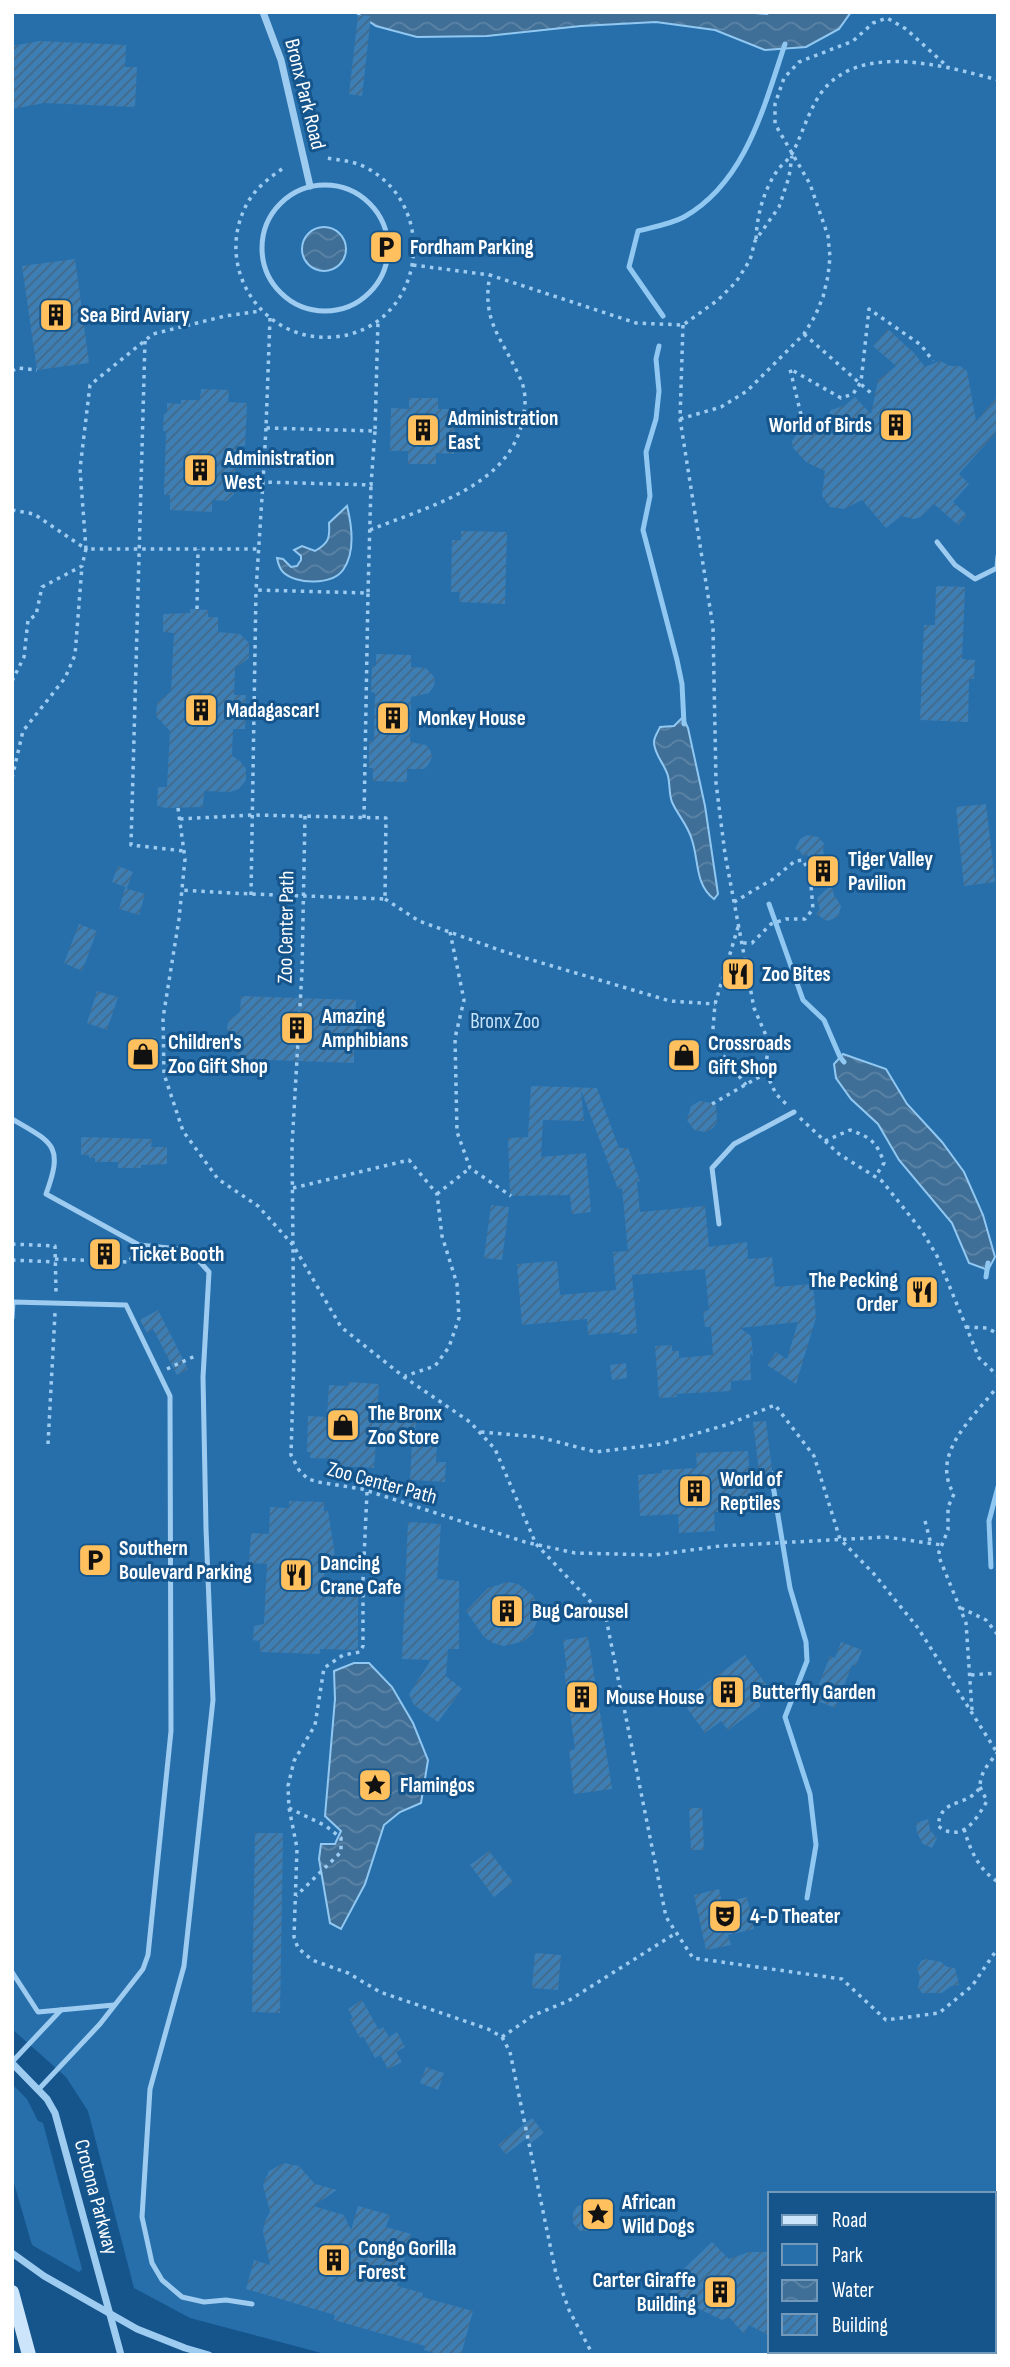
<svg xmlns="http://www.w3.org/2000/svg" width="1010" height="2367" font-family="'Sofia Sans Condensed',sans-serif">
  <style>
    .green { fill: #276fab; fill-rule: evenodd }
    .water { fill: url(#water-waves); stroke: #91c8f2; stroke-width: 2 }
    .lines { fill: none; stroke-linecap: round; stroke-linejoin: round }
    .stream { stroke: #91c8f2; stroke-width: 5 }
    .building { fill: url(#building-hatch) }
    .path { stroke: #9ecbf0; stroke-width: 3.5; stroke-dasharray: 3.5 5; stroke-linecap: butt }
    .lane { stroke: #9ecbf0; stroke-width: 5 }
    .street { stroke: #9ecbf0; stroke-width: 7 }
    .secondary { stroke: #cce5fb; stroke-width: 14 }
    .labels { text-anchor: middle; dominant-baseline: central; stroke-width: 6; stroke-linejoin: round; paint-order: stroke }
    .street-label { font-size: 21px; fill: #fff; stroke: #15558c }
    .poi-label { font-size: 21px; font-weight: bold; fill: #fff; stroke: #15558c; text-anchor: start }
    .park-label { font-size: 21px; fill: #c5e3fb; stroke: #15558c }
  </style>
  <defs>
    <pattern id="water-waves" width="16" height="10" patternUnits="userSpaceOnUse" patternTransform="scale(1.75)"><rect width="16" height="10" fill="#3f6e96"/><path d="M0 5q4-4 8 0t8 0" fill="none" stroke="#5c84a6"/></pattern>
    <pattern id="building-hatch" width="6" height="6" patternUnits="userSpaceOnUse" patternTransform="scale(1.75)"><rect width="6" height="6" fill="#3d7fb5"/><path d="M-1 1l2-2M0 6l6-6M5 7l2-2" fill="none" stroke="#446886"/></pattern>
  </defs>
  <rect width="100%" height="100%" fill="#15558c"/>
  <g class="green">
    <path d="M12 12H998V2355H329L190 2318 134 2288 88 2111 66 2077 12 2029ZM770 2194H994V2351H770Z"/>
    <polygon points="12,2084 27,2099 38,2121 43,2123 82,2269 79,2272 32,2245 12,2176"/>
  </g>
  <g class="water">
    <polygon points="355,12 743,12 767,14 770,12 851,12 839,29 806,47 765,50 715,30 656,22 581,26 487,36 417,37 376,26"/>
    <circle cx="324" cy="249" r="22"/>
    <path d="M347 506C352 526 356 552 343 570 332 585 296 585 283 572 280 569 278 563 277 558L283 559 291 567 297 566 301 560V556L294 550 302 546 315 551C329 543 330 538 329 523Z"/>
    <path d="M683 717 688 728 705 806 718 894 714 899C695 885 699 861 692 840 688 825 677 814 672 802 669 795 670 784 668 776 665 764 654 755 654 742 654 737 658 732 660 727L674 726Z"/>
    <polygon points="843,1054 886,1069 907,1104 942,1142 964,1172 983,1215 995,1257 988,1270 969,1263 952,1223 899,1160 878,1124 851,1099 836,1078 834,1064"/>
    <polygon points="354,1663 369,1663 392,1687 413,1723 428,1760 421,1803 400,1812 384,1825 365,1884 341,1929 330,1923 319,1859 321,1844 335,1844 341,1831 325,1816 335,1699 334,1671"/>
  </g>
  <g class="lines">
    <g class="stream">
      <path d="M663 316 629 267 638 231C653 227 671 224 684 217 746 182 764 106 785 44"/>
      <polyline points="659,346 656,359 659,391 656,419 646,452 650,496 643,530 677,660 682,684 684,724"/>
      <polyline points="769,904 803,1000 824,1020 840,1057 844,1062"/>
      <polyline points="986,1277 988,1263"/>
      <polyline points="771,1473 790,1588 806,1642 807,1661 785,1717 810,1794 816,1845 807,1898"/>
      <polyline points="991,1567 989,1521 998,1487"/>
    </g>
  </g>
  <g class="building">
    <polygon points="358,15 371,16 362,96 349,94"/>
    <polygon points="40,41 126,45 125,67 137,67 135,107 44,103 12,109 12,46"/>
    <polygon points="75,259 89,363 37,370 22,266"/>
    <polygon points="888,329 915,354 925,367 940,361 950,366 960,366 967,371 976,421 998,396 998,430 959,474 969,484 953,502 967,515 958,525 934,504 921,517 914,519 901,516 886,528 862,500 844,509 830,507 822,496 825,471 806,462 793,448 792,441 796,435 827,429 828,415 831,410 844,406 855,397 871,414 878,380 896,366 873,346"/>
    <polygon points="201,389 229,390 228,402 247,403 245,446 236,446 234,494 227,501 212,500 212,512 170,510 170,495 164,495 166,431 163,431 164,413 167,413 167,403 181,404 181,400 200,400"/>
    <polygon points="409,398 438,398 438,409 455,409 454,454 436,453 436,464 408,464 408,451 390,451 391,408 409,409"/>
    <polygon points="461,531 507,532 505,604 459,602 460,592 451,592 452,540 461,540"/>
    <polygon points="936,586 965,587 962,659 975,660 974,679 969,679 968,722 920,720 924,625 935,625"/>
    <polygon points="190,609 208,610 208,617 218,617 218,632 240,634 249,643 249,658 235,668 234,695 246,695 245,729 233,729 232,756 240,761 246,769 246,780 239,789 230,792 204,791 203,807 166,808 157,806 158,787 167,787 170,731 156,716 157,703 171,691 174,633 163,632 163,614 190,613"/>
    <polygon points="376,654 411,655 411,667 426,668 435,678 434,686 429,693 411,697 410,742 426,745 430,750 432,756 429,764 424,769 407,769 407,782 373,781 373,768 369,768 369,741 374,741 375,693 371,692 372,666 376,666"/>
    <polygon points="986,804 995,882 964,886 956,807"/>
    <polygon points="807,835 818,837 824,843 823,850 834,895 841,906 838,917 827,921 816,914 820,910 817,898 828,888 807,854 803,856 800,851 795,849 800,839"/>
    <polygon points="118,866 133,872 127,888 112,882"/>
    <polygon points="125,888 145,894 139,915 119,909"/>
    <polygon points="79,924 97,931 82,971 64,963"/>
    <polygon points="97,991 118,997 107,1030 87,1023"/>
    <polygon points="241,996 356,1000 355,1017 366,1024 368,1035 365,1040 354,1046 354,1063 238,1059 239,1043 229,1035 227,1027 229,1020 240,1012"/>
    <polygon points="139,1037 156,1037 156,1066 131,1066 131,1042 139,1043"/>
    <polygon points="682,1040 695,1055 682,1066 670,1051"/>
    <polygon points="531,1086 597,1088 619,1148 628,1148 640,1181 637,1182 640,1212 705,1206 709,1247 747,1242 748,1259 772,1257 775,1287 813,1284 816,1318 796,1384 767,1365 776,1352 787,1359 798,1322 740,1328 751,1336 753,1356 750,1353 751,1380 731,1381 731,1391 676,1394 677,1397 659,1398 655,1346 672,1345 672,1351 679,1351 679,1358 713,1355 711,1327 705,1327 703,1311 709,1310 705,1269 632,1275 637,1333 620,1335 620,1332 588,1335 587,1319 522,1325 517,1264 557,1261 560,1295 616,1290 613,1252 628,1251 622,1188 618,1189 581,1090 584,1121 543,1120 541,1157 586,1153 591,1212 572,1214 570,1195 510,1196 508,1138 528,1137"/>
    <polygon points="700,1101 716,1104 717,1122 713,1128 706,1132 694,1130 687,1120 691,1106"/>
    <polygon points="81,1137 152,1139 151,1147 167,1147 167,1164 141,1165 141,1168 118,1168 118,1162 95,1162 95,1158 89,1158 89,1155 81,1155"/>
    <polygon points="491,1205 509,1207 502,1260 484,1258"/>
    <polygon points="927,1281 931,1299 917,1303 913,1285"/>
    <polygon points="158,1310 188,1369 177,1375 153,1329 147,1333 140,1320"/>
    <polygon points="626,1363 627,1378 612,1380 610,1365"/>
    <polygon points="348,1382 379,1384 377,1415 416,1416 415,1434 428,1434 427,1441 437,1442 436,1462 446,1462 445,1482 410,1480 412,1443 376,1442 374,1468 338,1466 338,1459 310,1458 310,1452 307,1452 308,1416 327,1417 329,1385 348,1386"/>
    <polygon points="766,1421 773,1479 760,1480 753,1422"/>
    <polygon points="748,1451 752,1508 714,1512 715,1531 679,1533 678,1514 640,1516 638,1475 662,1473 662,1470 697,1468 696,1453"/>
    <polygon points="289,1501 324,1502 324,1511 328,1511 335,1555 325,1558 324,1585 358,1587 358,1650 320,1649 320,1654 260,1652 260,1641 253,1640 254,1626 264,1624 267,1564 249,1563 251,1533 269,1534 270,1507 289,1508"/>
    <polygon points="408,1522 441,1524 437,1579 459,1581 459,1649 448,1649 446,1676 462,1689 438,1722 414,1705 409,1694 431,1660 402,1659"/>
    <polygon points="508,1582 518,1584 534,1596 539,1616 532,1634 524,1641 504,1646 493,1643 484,1637 466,1611 488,1588"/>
    <polygon points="588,1637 612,1789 574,1794 569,1750 575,1749 564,1670 567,1670 563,1640"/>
    <polygon points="841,1642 862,1650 856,1666 852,1665 835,1708 813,1699 830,1656 835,1658"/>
    <polygon points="745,1655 768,1687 755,1697 761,1706 728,1730 721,1721 705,1733 682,1701"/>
    <polygon points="689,1808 702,1808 704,1850 691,1850"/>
    <polygon points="928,1819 930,1830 937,1838 932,1848 923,1844 917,1833 916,1823"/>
    <polygon points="255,1833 283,1833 280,2013 252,2012"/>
    <polygon points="489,1851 513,1882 494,1897 470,1865"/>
    <polygon points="719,1889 722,1903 747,1897 754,1929 728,1935 731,1945 706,1950 694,1895"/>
    <polygon points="535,1953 561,1955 558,1990 532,1988"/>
    <polygon points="926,1959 941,1962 947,1967 955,1968 959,1985 951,1986 942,1993 922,1993 918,1988 920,1977 917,1969 921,1961"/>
    <polygon points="362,2000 379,2030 383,2027 389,2037 397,2032 405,2047 396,2052 402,2062 388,2069 380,2055 375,2058 363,2036 360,2038 350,2020 353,2018 348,2009"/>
    <polygon points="426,2067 444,2073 438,2090 420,2083"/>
    <polygon points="532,2118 544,2133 531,2143 527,2138 506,2154 498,2145"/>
    <polygon points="284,2163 299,2166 315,2184 337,2190 313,2206 344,2215 351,2230 358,2206 390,2215 386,2227 411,2234 397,2286 423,2293 422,2297 473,2311 461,2355 440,2355 424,2350 425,2346 334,2320 335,2315 246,2289 254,2260 270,2265 263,2231 265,2221 270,2212 263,2185 269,2171"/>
    <polygon points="584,2205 592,2214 591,2224 587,2231 580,2231 573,2223 573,2213 577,2206"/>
    <polygon points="712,2242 729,2259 749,2252 770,2252 770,2336 749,2325 744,2334 729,2317 722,2320 675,2297 665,2287"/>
  </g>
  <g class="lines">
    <g class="path">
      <path d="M282 169C269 178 256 188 248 202 212 265 261 343 334 337 422 329 443 210 367 168 354 161 340 160 326 158"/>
      <path d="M756 239C757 214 764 189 779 168 784 163 790 158 793 152 803 132 808 112 821 93 859 41 945 66 998 80"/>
      <polyline points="413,265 490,275 636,323 683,325 718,300 736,282 750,260 755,241 779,207 789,177 792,156"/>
      <polyline points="270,318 266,428 375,431 378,320"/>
      <polyline points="683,325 680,419 713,627 716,783 725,854 754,1008 768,1040 766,1073 776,1094 787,1105"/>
      <polyline points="804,334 872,394"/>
      <polyline points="145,341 131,845 184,851"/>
      <polyline points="12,371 17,368 37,370"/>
      <polyline points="680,419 721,407 747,391 804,334 815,316 823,297 828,276 830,257 828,236 810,184 775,124 775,104 784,78 799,62 853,41 873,23 887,18 906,29 949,68"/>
      <polyline points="266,428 263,482 371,485 375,431"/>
      <polyline points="805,431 790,369 841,398 853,394 861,382 869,309 921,345 933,361"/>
      <polyline points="263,482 256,590 368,593 371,485"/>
      <polyline points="12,510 34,514 86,549 80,469 90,385 153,334 225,316 261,311"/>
      <path d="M370 530C425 507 506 489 522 423 526 406 527 391 519 376 502 338 481 321 490 275"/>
      <polyline points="197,609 198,549"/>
      <polyline points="12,681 24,657 28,620 36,615 42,587 82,566 86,549 257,549"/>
      <polyline points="12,778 23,731 65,678 75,655 82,566"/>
      <polyline points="178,808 185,859 179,919 163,1018 164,1074 183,1131 218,1179 258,1206 293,1245 341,1327 404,1377 470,1422 495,1449 536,1544 606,1618 666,1917 693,1958 842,1979 886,2020 939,2013 972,1986 998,1948"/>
      <polyline points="305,816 302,971 292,1146 294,1355 291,1455 299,1470 308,1479 318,1482 362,1489 525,1542 575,1553 655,1555 720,1546 886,1537 942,1545"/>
      <polyline points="364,818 368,593"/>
      <path d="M180 819 252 815 386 818 385 899C317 896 250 895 182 890"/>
      <polyline points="251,895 256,590"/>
      <polyline points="385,899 419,921 505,952 670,1001 715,1004"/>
      <polyline points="734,902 773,879 795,861 803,860 810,873 813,909 805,919 786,919 771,924 752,943 742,943"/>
      <polyline points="738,927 715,1004 712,1041 746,1085"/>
      <polyline points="450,932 464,1000 455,1038 457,1132 470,1168 511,1196"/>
      <polyline points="712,1104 766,1073"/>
      <polyline points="800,1118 839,1154 882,1181 922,1231 937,1256 979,1358 998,1376"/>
      <path d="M825 1141 850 1130C870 1137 877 1142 884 1163L875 1177"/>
      <polyline points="293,1188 409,1160 437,1194 442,1236 457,1284 459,1318 449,1347 435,1366 405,1376"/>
      <polyline points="437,1194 470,1168"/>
      <polyline points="12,1244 55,1246 56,1292"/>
      <polyline points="55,1259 129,1262 133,1255"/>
      <polyline points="12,1260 55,1262"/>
      <polyline points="966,1327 987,1328 998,1334"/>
      <polyline points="167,1369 195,1356"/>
      <polyline points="481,1432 539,1437 596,1452 661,1444 729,1424 775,1405 814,1456 840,1539 874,1574 918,1628 998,1754"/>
      <polyline points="48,1444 55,1313"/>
      <polyline points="367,1492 363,1580 363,1646 360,1652 343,1655 324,1668 315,1725 294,1761 288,1786 289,1808 297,1848 294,1937 298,1948 312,1960 348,1973 380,1992 488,2029 502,2037 510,2052 556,2274 569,2310 593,2355"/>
      <polyline points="925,1521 931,1544"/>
      <polyline points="961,1608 986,1620 998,1635"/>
      <polyline points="971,1675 998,1673"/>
      <path d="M972 1710 966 1623 939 1557V1552L948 1530V1507L954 1494C929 1454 974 1417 998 1386"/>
      <path d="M980 1787 987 1801C976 1820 962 1844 938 1826 941 1801 956 1807 973 1795 981 1790 979 1784 982 1776 984 1768 992 1760 997 1753"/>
      <polyline points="289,1808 326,1826 341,1838 341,1852 296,1896"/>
      <path d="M964 1829C970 1850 979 1870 998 1882"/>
      <polyline points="502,2037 534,2015 568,2001 676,1933"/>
    </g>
    <g class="lane">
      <circle cx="325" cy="248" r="63"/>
      <polyline points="937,542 955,565 975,579 997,568 998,556"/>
      <path d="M12 1119C53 1143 64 1145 46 1194L139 1245 189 1250 209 1272 203 1377 206 1529 213 1700 184 1966 150 2089 142 2217 152 2263 162 2280 182 2297 204 2302 226 2300 252 2304"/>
      <polyline points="719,1224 712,1168 734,1144 794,1112"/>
      <polyline points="12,1318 13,1302 126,1305 170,1396 171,1731 148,1955 143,1969 100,2024 38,2090"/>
      <polyline points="12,1972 38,2012 114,2005"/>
      <polyline points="12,2062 61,2010"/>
    </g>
    <g class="street">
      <polyline points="263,12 281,60 310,186"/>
      <polyline points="12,2063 47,2099 55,2113 121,2355"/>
      <polyline points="12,2253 44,2276 137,2329 185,2348 209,2355"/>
    </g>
    <polyline class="secondary" points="12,2292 29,2355"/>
  </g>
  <defs>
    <g id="parking-square" transform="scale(1.75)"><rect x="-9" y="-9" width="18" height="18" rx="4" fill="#ffc05d" stroke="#15558c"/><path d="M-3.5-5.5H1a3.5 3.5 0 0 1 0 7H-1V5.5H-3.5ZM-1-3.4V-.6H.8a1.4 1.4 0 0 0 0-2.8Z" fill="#111"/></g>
    <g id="building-square" transform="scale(1.75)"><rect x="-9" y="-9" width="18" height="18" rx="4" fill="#ffc05d" stroke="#15558c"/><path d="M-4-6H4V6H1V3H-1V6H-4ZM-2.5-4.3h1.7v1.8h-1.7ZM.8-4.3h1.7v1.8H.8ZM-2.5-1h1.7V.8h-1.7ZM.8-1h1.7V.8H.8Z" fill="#111"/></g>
    <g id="restaurant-square" transform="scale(1.75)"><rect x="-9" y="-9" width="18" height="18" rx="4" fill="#ffc05d" stroke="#15558c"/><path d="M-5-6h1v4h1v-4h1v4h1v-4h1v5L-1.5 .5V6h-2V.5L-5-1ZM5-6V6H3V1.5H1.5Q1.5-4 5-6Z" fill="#111"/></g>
    <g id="shop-square" transform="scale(1.75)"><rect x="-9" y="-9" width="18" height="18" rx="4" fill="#ffc05d" stroke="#15558c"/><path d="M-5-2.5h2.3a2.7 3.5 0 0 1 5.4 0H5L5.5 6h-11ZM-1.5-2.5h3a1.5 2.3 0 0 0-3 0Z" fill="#111"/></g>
    <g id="sight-square" transform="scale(1.75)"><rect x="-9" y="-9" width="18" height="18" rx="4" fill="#ffc05d" stroke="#15558c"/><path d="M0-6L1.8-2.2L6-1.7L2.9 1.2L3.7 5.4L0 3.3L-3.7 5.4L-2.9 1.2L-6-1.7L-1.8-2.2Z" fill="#111"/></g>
    <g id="theatre-square" transform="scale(1.75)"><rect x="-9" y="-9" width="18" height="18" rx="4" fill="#ffc05d" stroke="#15558c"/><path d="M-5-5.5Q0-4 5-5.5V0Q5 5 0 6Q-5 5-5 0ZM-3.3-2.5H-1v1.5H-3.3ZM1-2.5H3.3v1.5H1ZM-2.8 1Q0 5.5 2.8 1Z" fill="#111"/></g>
  </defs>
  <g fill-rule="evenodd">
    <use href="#parking-square" x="386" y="247"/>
    <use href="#building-square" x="56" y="315"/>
    <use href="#building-square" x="896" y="425"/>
    <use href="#building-square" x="423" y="430"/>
    <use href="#building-square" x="200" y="470"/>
    <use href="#building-square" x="201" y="710"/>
    <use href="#building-square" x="393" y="718"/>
    <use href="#building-square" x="823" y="871"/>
    <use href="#restaurant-square" x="738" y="974"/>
    <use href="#building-square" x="297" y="1028"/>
    <use href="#shop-square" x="143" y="1054"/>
    <use href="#shop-square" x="684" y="1055"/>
    <use href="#building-square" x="105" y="1254"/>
    <use href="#restaurant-square" x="922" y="1292"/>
    <use href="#shop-square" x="343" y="1425"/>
    <use href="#building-square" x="695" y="1491"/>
    <use href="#parking-square" x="95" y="1560"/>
    <use href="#restaurant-square" x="296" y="1575"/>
    <use href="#building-square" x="507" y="1611"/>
    <use href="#building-square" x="728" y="1692"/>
    <use href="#building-square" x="582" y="1697"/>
    <use href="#sight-square" x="375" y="1785"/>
    <use href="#theatre-square" x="725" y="1916"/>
    <use href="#sight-square" x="598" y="2214"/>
    <use href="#building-square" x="334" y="2260"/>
    <use href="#building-square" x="720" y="2292"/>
  </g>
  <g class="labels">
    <g class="street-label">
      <text transform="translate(305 94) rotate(76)">Bronx Park Road</text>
      <text transform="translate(286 927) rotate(-89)">Zoo Center Path</text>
      <text transform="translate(382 1483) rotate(15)">Zoo Center Path</text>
      <text transform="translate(96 2197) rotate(75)">Crotona Parkway</text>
    </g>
    <g class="poi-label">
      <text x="410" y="247">Fordham Parking</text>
      <text x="80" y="315">Sea Bird Aviary</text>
      <text x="448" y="418">Administration<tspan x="448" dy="24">East</tspan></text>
      <text x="872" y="425" text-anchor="end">World of Birds</text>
      <text x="224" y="458">Administration<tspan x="224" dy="24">West</tspan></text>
      <text x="226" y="710">Madagascar!</text>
      <text x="418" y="718">Monkey House</text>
      <text x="848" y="859">Tiger Valley<tspan x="848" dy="24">Pavilion</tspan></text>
      <text x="762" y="974">Zoo Bites</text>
      <text x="322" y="1016">Amazing<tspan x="322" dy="24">Amphibians</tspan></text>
      <text x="168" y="1042">Children's<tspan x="168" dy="24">Zoo Gift Shop</tspan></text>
      <text x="708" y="1043">Crossroads<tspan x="708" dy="24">Gift Shop</tspan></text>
      <text x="130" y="1254">Ticket Booth</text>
      <text x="898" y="1280" text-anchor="end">The Pecking<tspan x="898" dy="24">Order</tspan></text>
      <text x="368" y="1413">The Bronx<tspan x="368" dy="24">Zoo Store</tspan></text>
      <text x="720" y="1479">World of<tspan x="720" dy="24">Reptiles</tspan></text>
      <text x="119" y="1548">Southern<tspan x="119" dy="24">Boulevard Parking</tspan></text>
      <text x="320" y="1563">Dancing<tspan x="320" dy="24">Crane Cafe</tspan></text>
      <text x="532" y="1611">Bug Carousel</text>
      <text x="752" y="1692">Butterfly Garden</text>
      <text x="606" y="1697">Mouse House</text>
      <text x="400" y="1785">Flamingos</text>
      <text x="750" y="1916">4-D Theater</text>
      <text x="622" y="2202">African<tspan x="622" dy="24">Wild Dogs</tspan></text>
      <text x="358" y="2248">Congo Gorilla<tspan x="358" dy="24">Forest</tspan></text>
      <text x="696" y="2280" text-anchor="end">Carter Giraffe<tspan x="696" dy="24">Building</tspan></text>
    </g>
    <g class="park-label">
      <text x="505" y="1021">Bronx Zoo</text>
    </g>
  </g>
  <rect width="1010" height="2367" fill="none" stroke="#ffffff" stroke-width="28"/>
  <rect x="768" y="2192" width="228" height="161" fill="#15558c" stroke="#7399ba" stroke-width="2"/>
  <rect x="782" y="2215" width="35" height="10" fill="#cce5fb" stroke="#7399ba" stroke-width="2"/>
  <text x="832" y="2227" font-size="21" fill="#ffffff">Road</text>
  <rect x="782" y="2244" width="35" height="21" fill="#276fab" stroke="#7399ba" stroke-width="2"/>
  <text x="832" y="2262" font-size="21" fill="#ffffff">Park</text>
  <rect x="782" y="2280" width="35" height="21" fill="url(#water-waves)" stroke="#7399ba" stroke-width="2"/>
  <text x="832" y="2297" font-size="21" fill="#ffffff">Water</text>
  <rect x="782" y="2314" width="35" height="21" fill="url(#building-hatch)" stroke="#7399ba" stroke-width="2"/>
  <text x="832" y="2332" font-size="21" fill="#ffffff">Building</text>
</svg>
